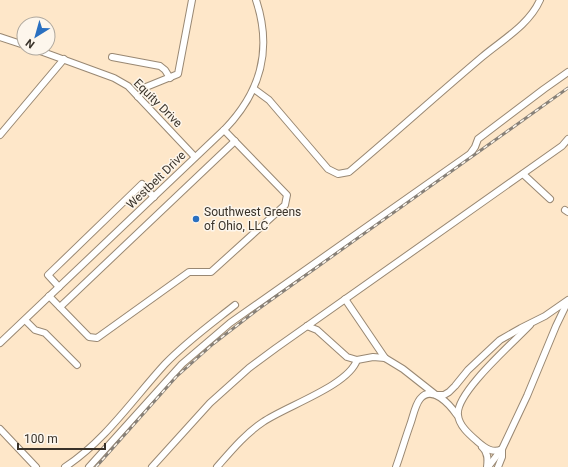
<svg xmlns="http://www.w3.org/2000/svg" width="568" height="467" font-family="Roboto,sans-serif">
  <style>
    .built { fill: #fee7c9; fill-rule: evenodd }
    .lines { fill: none; stroke-linecap: round; stroke-linejoin: round }
    .minor-casing { stroke: #998873; stroke-width: 8 }
    .minor { stroke: #fff; stroke-width: 6 }
    .rail-casing { stroke: #888178; stroke-width: 3 }
    .rail { stroke: #fdf6ec; stroke-width: 1.5; stroke-dasharray: 4.5; stroke-linecap: butt }
    .poi-dot { fill: #2a70c1; stroke: #fdf6ec; stroke-width: 1.5 }
    .labels { text-anchor: middle; dominant-baseline: central; stroke-width: 3; stroke-linejoin: round; paint-order: stroke }
    .street-label { font-size: 12px; fill: #393229; stroke: #fdf6ec }
    .poi-label { font-size: 12px; fill: #393229; stroke: #fdf6ec; text-anchor: start }
  </style>
  <rect width="100%" height="100%" fill="#fdf6ec"/>
  <path class="built" d="M0 0H568V467H0ZM24 24H48V48H24Z"/>
  <g class="lines">
    <g class="minor-casing">
      <g id="minor">
        <polyline points="0,37 24,45"/>
        <polyline points="32,48 114,78 128,86 195,157"/>
        <polyline points="112,57 160,66 165,70 170,78"/>
        <path d="M254 89 269 100 328 169 338 174 349 172C394 134 437 95 482 57 502 40 529 25 540 0"/>
        <polyline points="138,97 146,87 178,74 192,0"/>
        <polyline points="0,135 64,59"/>
        <polyline points="523,174 550,199"/>
        <polyline points="565,210 568,212"/>
        <polyline points="59,287 48,275 142,184 154,197"/>
        <polyline points="49,296 89,337 97,338 189,272 211,272 285,205 287,195 224,130"/>
        <polyline points="345,299 385,358"/>
        <polyline points="60,307 235,141"/>
        <polyline points="25,320 35,330 45,333 77,365"/>
        <polyline points="307,326 317,330 347,357 357,360 373,357 385,358 403,369 436,395 444,395 449,392 455,386 468,370 500,340 521,328 545,316 568,300"/>
        <path d="M0 343 224 130C260 93 273 51 256 0"/>
        <polyline points="0,429 36,467"/>
        <path d="M482 447C488 452 488 459 487 467"/>
        <path d="M502 449C493 454 485 448 478 442 470 435 459 426 458 415 455 393 514 342 530 325"/>
        <path d="M65 467C105 441 133 399 165 364 186 342 211 324 235 305"/>
        <polyline points="89,467 182,364 230,323 470,154 475,147 478,139 544,89 568,72"/>
        <polyline points="152,467 210,403 249,368 276,348 562,146 568,139"/>
        <path d="M217 467C231 451 245 434 263 422 286 406 348 386 357 360"/>
        <path d="M396 467C401 453 405 439 410 425 413 417 415 405 420 399 432 384 450 405 457 415"/>
        <polyline points="488,467 501,450"/>
        <polyline points="498,467 502,457 502,449 527,396 556,326 568,301"/>
      </g>
    </g>
    <use href="#minor" class="minor"/>
    <g class="rail-casing">
      <polyline id="rail" points="96,467 176,377 213,344 257,310 568,88"/>
    </g>
    <use href="#rail" class="rail"/>
  </g>
  <circle class="poi-dot" cx="196" cy="219" r="4"/>
  <g class="labels">
    <g class="street-label">
      <text transform="translate(158 103) rotate(45)">Equity Drive</text>
      <text transform="translate(156 180) rotate(-44)">Westbelt Drive</text>
    </g>
    <g class="poi-label">
      <text x="204" y="212">Southwest Greens<tspan x="204" dy="14">of Ohio, LLC</tspan></text>
    </g>
  </g>
  <g transform="translate(36 36) rotate(217)"><circle r="19" fill="#fdf6ec" stroke="#afa89e"/>
  <path d="M0-3L7 15L0 10L-7 15Z" fill="#2a70c1"/>
  <text y="-6" font-size="11" font-weight="bold" text-anchor="middle" fill="#393229">N</text>
  </g>
  <path d="M18 443v6h87v-6" fill="none" stroke="#393229" stroke-width="2"/>
  <text x="24" y="443" font-size="12" fill="#393229" stroke="#fdf6ec" stroke-width="3" paint-order="stroke">100 m</text>
</svg>
